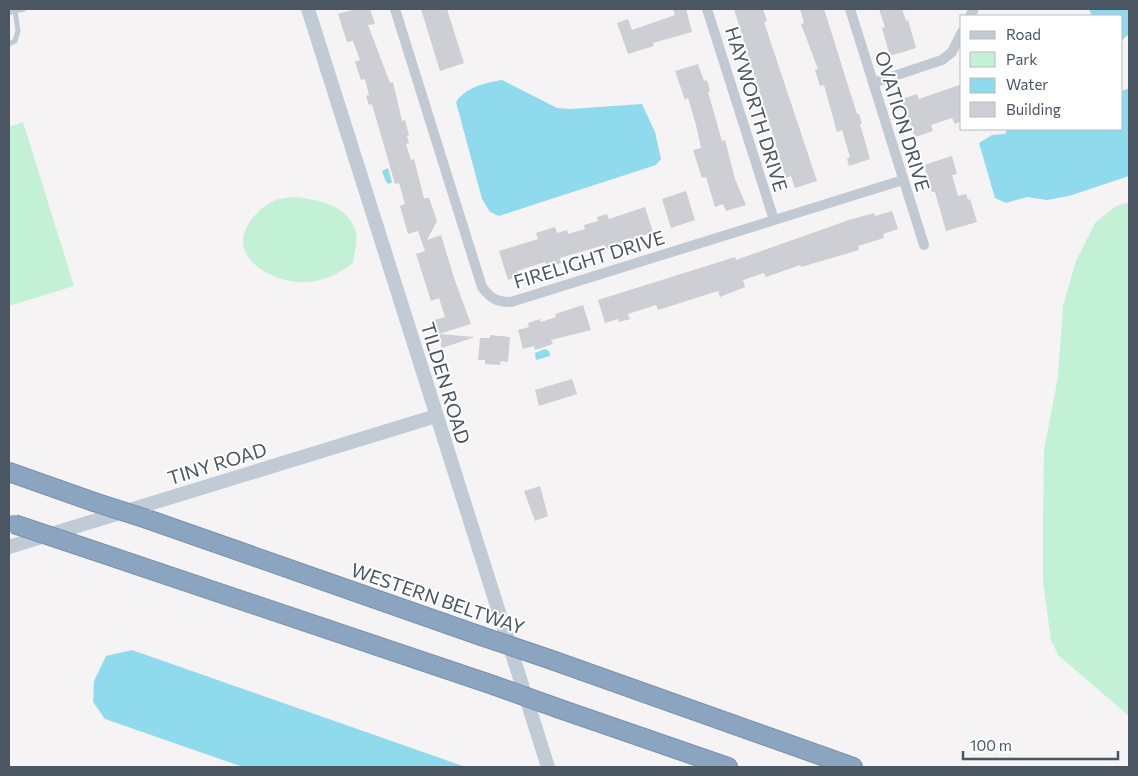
<svg xmlns="http://www.w3.org/2000/svg" width="1138" height="776" font-family="Commissioner,sans-serif">
  <style>
    .green { fill: #c3f1d5 }
    .water { fill: #90daee }
    .building { fill: #cdcfd5 }
    .lines { fill: none; stroke-linecap: round; stroke-linejoin: round }
    .highway-casing { stroke: #7690ad; stroke-width: 20 }
    .lane { stroke: #c1cad2; stroke-width: 5 }
    .street { stroke: #c1cad2; stroke-width: 10 }
    .secondary { stroke: #c1cbd6; stroke-width: 14 }
    .highway { stroke: #8ba5c1; stroke-width: 18 }
    .highway-bridge-casing { stroke: #7690ad; stroke-width: 20; stroke-linecap: butt }
    .highway-bridge { stroke: #8ba5c1; stroke-width: 18 }
    .labels { text-anchor: middle; dominant-baseline: central; stroke-width: 4; stroke-linejoin: round; paint-order: stroke }
    .street-label { font-size: 19px; fill: #4a5661; stroke: #fff }
  </style>
  <rect width="100%" height="100%" fill="#f5f3f3"/>
  <g class="green">
    <polygon points="23,122 74,286 9,306 9,127"/>
    <path d="M295 197C318 200 348 204 356 232 358 240 354 254 353 263 324 285 295 289 264 271 256 267 246 257 244 248 239 228 259 207 276 200 281 198 289 198 295 197Z"/>
    <polygon points="1129,202 1129,716 1058,655 1051,640 1043,581 1043,527 1044,450 1058,377 1063,306 1076,261 1095,223 1116,206"/>
  </g>
  <g class="water">
    <polygon points="1089,9 1129,9 1129,34 1122,40 1122,16 1092,16"/>
    <path d="M502 80 557 108 570 109 642 104 655 132 661 159 656 165 499 216 490 212 482 199 456 102C466 87 485 83 502 80Z"/>
    <polygon points="1129,88 1129,176 1069,196 1047,200 1027,197 1006,203 995,198 979,143 992,135 1005,134 1007,129 1122,129 1122,91"/>
    <polygon points="388,168 392,182 389,184 386,182 382,171"/>
    <polygon points="545,349 549,351 550,356 536,360 535,353"/>
    <polygon points="132,650 460,765 466,767 243,767 105,719 93,702 94,681 106,656"/>
  </g>
  <g class="building">
    <polygon points="356,9 370,9 375,24 368,25 390,83 393,82 402,121 405,120 409,135 407,136 409,143 406,144 411,160 414,159 424,198 429,198 437,221 427,240 441,235 454,278 471,324 439,334 475,337 442,348 434,320 445,317 439,298 431,301 416,254 425,251 418,231 408,234 400,206 405,204 399,183 395,184 372,104 369,105 366,96 369,95 365,79 361,80 355,62 360,60 353,41 347,42 338,14"/>
    <polygon points="421,9 447,9 464,63 440,71"/>
    <polygon points="673,9 686,9 692,32 653,43 654,46 628,54 617,23 628,19 632,30 675,15"/>
    <polygon points="734,9 763,9 767,21 764,22 817,181 795,188 791,176 786,178"/>
    <polygon points="800,9 824,9 857,114 859,114 862,124 860,124 870,159 849,166 847,159 850,157 842,130 837,132 824,85 820,86 815,70 818,69 801,24 804,23"/>
    <polygon points="879,9 902,9 906,21 908,20 916,48 890,56 882,28 885,27"/>
    <polygon points="698,64 704,81 707,80 710,91 708,92 722,141 725,140 735,179 746,205 726,211 723,204 715,207 706,177 702,178 693,150 701,148 696,125 688,98 685,100 675,71"/>
    <polygon points="962,84 962,121 955,124 952,118 931,125 933,131 915,137 902,99 917,94 919,99"/>
    <polygon points="952,156 957,174 952,175 958,196 966,194 968,200 970,199 977,222 946,231 935,192 932,192 924,165"/>
    <polygon points="686,191 695,220 671,228 662,199"/>
    <polygon points="645,207 653,232 605,249 604,245 560,258 561,263 546,267 545,262 517,271 519,276 508,280 499,251 538,239 536,233 555,227 557,233 567,230 568,234 585,229 584,225 598,221 597,217 607,214 609,219"/>
    <polygon points="892,211 898,229 883,234 884,238 858,246 859,250 801,267 800,265 766,277 764,273 743,280 745,287 720,297 718,291 658,310 656,305 628,314 630,319 619,322 618,319 605,323 598,300 735,257 736,260 849,220 874,213 875,216"/>
    <polygon points="583,305 591,330 551,340 553,344 535,350 534,346 523,349 518,330 529,327 528,323 540,319 541,322 556,317 555,314"/>
    <polygon points="490,335 510,337 508,362 501,361 500,365 485,364 485,360 478,360 480,338 490,338"/>
    <polygon points="572,379 577,394 539,406 535,390"/>
    <polygon points="540,486 548,516 535,521 524,491"/>
  </g>
  <g class="lines">
    <g class="highway-casing">
      <g id="highway">
        <polyline points="9,472 94,502"/>
        <polyline points="147,519 481,636"/>
        <polyline points="83,547 493,685"/>
        <polyline points="549,659 853,767"/>
        <polyline points="560,709 728,767"/>
      </g>
    </g>
    <g class="lane">
      <polyline points="15,11 24,9"/>
      <polyline points="9,13 15,11 18,31 15,41 9,44"/>
    </g>
    <g class="street">
      <path d="M395 9 482 287C491 299 497 302 511 302L903 180"/>
      <polyline points="707,9 774,220"/>
      <polyline points="850,9 924,245"/>
      <polyline points="970,16 974,9"/>
      <polyline points="873,83 942,60 952,52 962,32"/>
    </g>
    <g class="secondary">
      <polyline points="308,9 548,767"/>
      <polyline points="9,547 436,416"/>
    </g>
    <use href="#highway" class="highway"/>
    <g class="highway-bridge-casing">
      <g id="highway-bridge">
        <polyline points="94,502 147,519"/>
        <polyline points="14,524 83,547"/>
        <polyline points="481,636 549,659"/>
        <polyline points="493,685 560,709"/>
      </g>
    </g>
    <use href="#highway-bridge" class="highway-bridge"/>
  </g>
  <g class="labels">
    <g class="street-label">
      <text transform="translate(757 109) rotate(73)">HAYWORTH DRIVE</text>
      <text transform="translate(903 121) rotate(73)">OVATION DRIVE</text>
      <text transform="translate(589 259) rotate(-17)">FIRELIGHT DRIVE</text>
      <text transform="translate(446 383) rotate(73)">TILDEN ROAD</text>
      <text transform="translate(217 463) rotate(-17)">TINY ROAD</text>
      <text transform="translate(438 598) rotate(19)">WESTERN BELTWAY</text>
    </g>
  </g>
  <rect width="1138" height="776" fill="none" stroke="#4a5661" stroke-width="20"/>
  <rect x="960" y="15" width="162" height="115" fill="#ffffff" stroke="#b7bbc0"/>
  <rect x="970" y="31" width="25" height="8" fill="#c1cbd6" stroke="#b7bbc0"/>
  <text x="1006" y="40" font-size="15" fill="#4a5661">Road</text>
  <rect x="970" y="52" width="25" height="15" fill="#c3f1d5" stroke="#b7bbc0"/>
  <text x="1006" y="65" font-size="15" fill="#4a5661">Park</text>
  <rect x="970" y="78" width="25" height="15" fill="#90daee" stroke="#b7bbc0"/>
  <text x="1006" y="90" font-size="15" fill="#4a5661">Water</text>
  <rect x="970" y="102" width="25" height="15" fill="#cdcfd5" stroke="#b7bbc0"/>
  <text x="1006" y="115" font-size="15" fill="#4a5661">Building</text>
  <path d="M963 751v8h155v-8" fill="none" stroke="#4a5661" stroke-width="2.5"/>
  <text x="970" y="751" font-size="15" fill="#4a5661" stroke="#ffffff" stroke-width="4" paint-order="stroke">100 m</text>
</svg>
